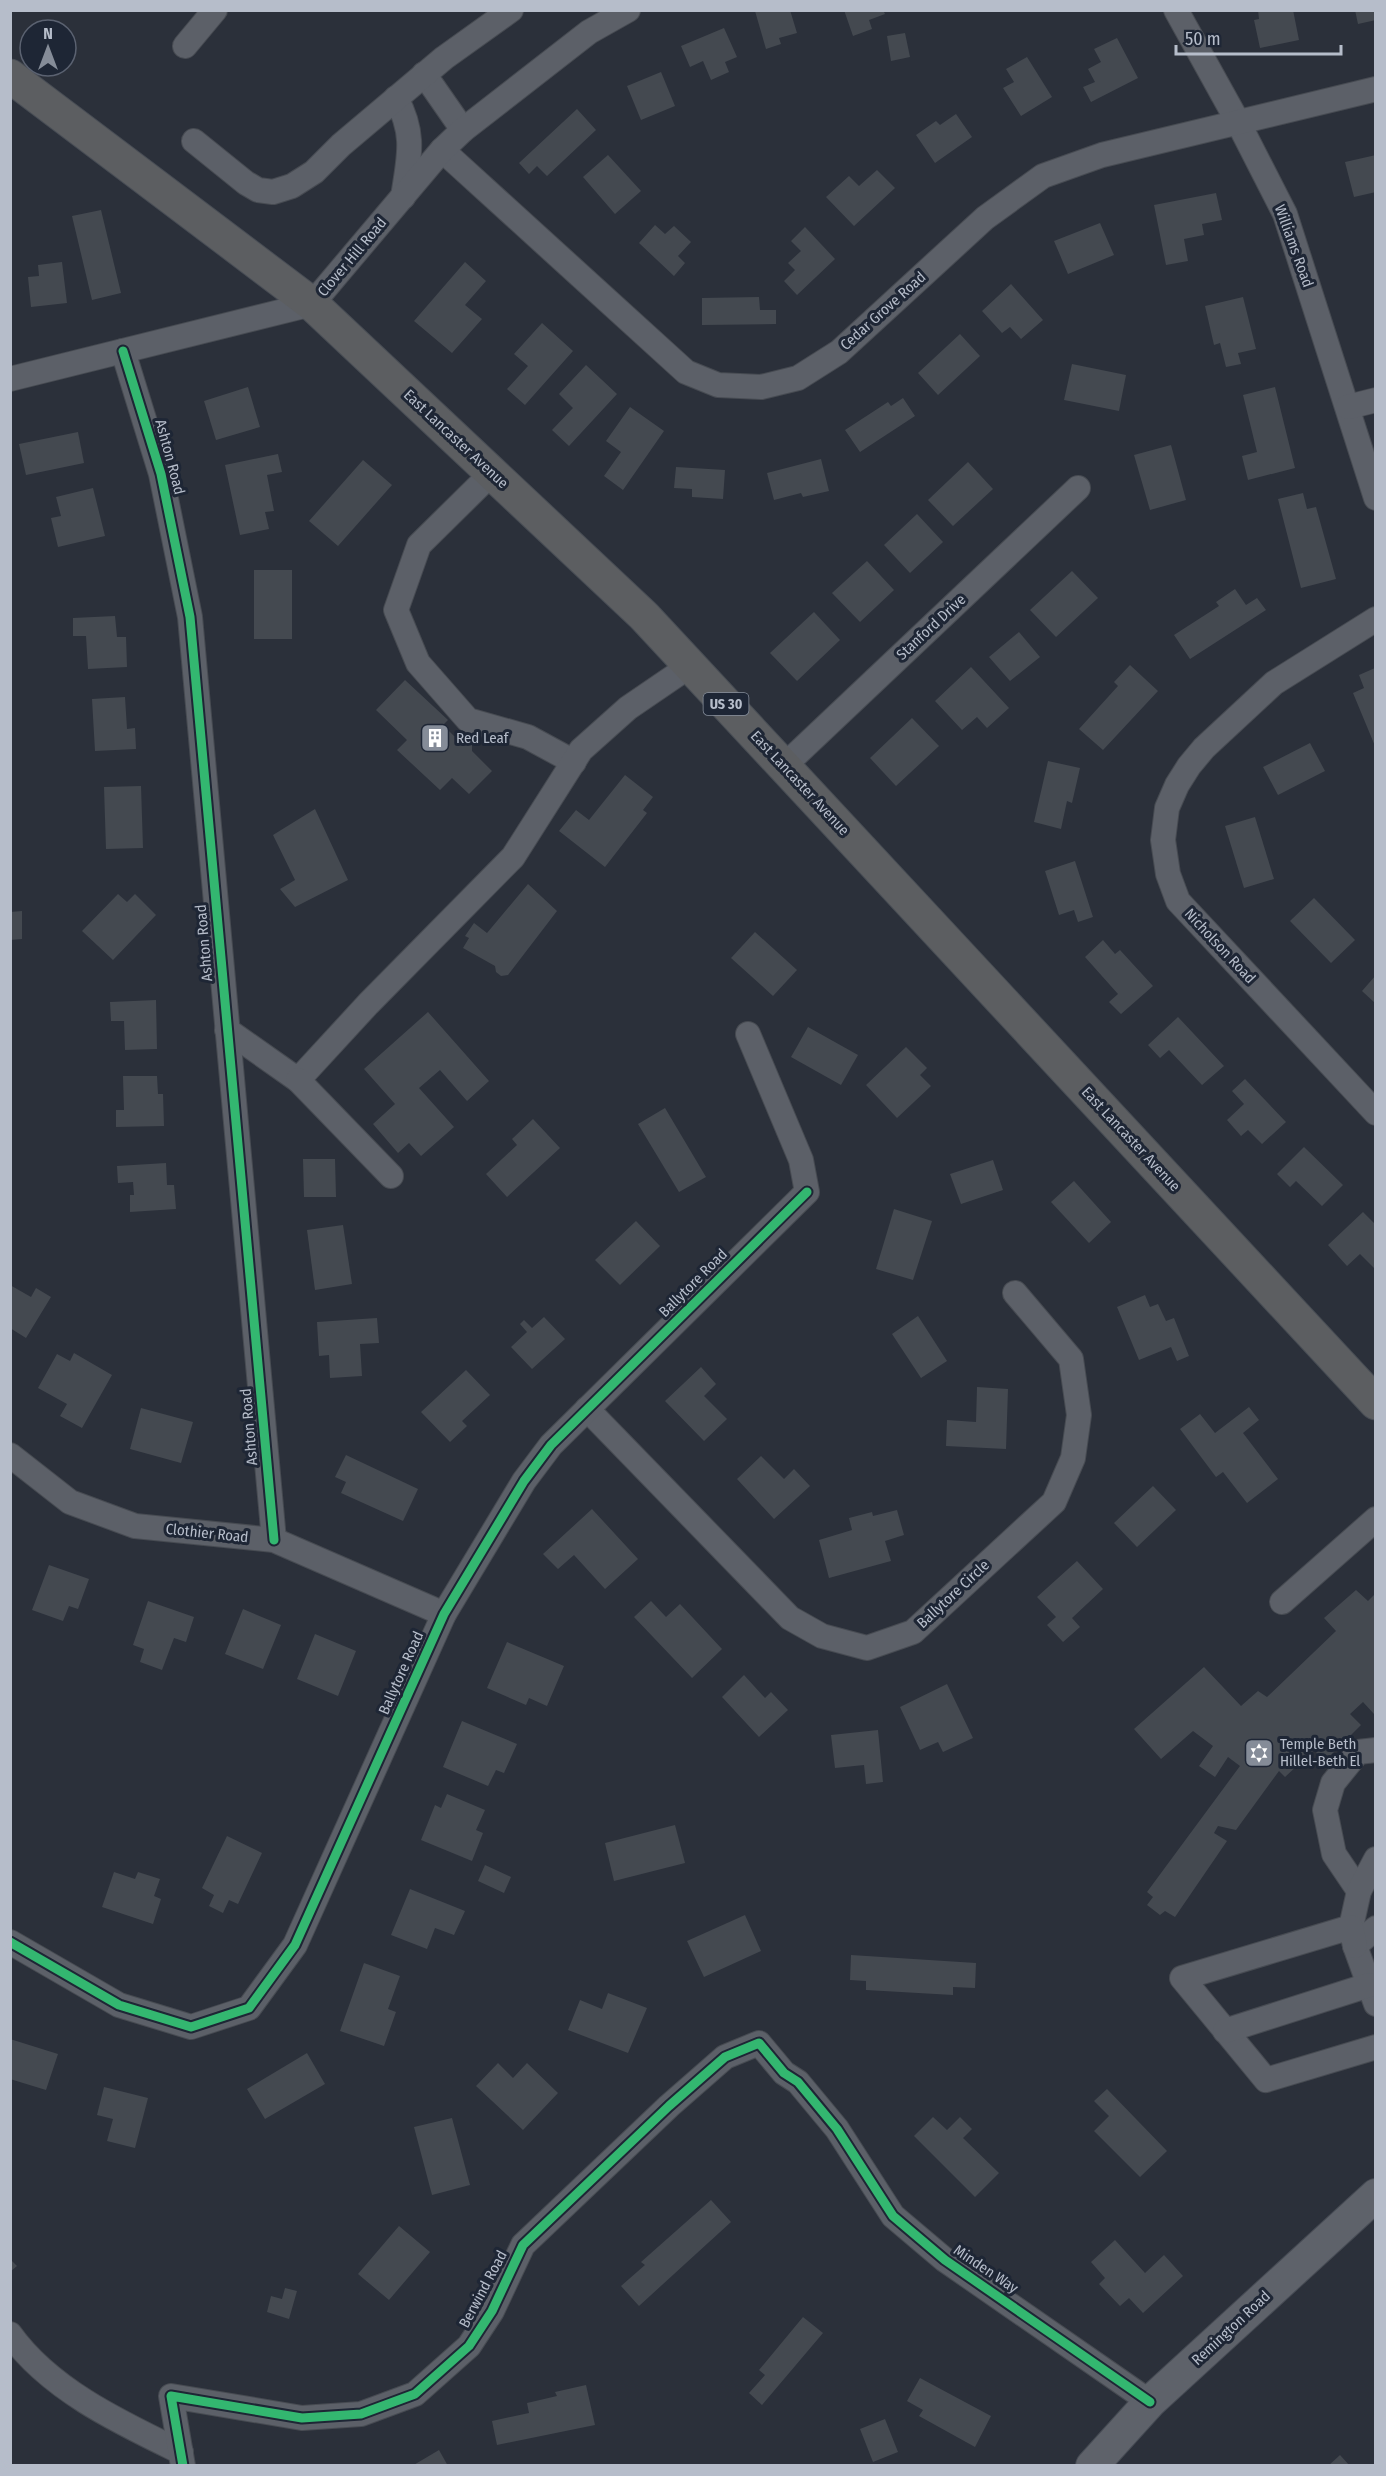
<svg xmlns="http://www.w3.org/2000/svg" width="1386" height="2476" font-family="'Fira Sans Condensed',sans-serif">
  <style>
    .building { fill: #444950 }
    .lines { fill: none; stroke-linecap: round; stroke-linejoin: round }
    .minor-casing { stroke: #474b52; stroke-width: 26 }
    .major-casing { stroke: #464b54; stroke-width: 34 }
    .highway-casing { stroke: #484d55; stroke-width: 35 }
    .minor { stroke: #5c6068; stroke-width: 24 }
    .major { stroke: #5e626a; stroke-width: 32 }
    .highway { stroke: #5c5e61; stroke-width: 33 }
    .cycleway-casing { stroke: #1e2635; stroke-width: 13 }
    .cycleway { stroke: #33b770; stroke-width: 9 }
    .labels { text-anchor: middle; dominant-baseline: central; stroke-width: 6; stroke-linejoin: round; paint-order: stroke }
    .shield { fill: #1e2635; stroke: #88909d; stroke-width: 1.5 }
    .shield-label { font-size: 14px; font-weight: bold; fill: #b6bdca }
    .street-label { font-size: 15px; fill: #b6bdca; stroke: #1e2635 }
    .poi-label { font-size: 15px; fill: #b6bdca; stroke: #1e2635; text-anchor: start }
  </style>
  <rect width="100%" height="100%" fill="#2b303a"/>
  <g class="building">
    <polygon points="758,10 790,10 797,33 779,38 781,44 766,49 755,11"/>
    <polygon points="844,10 883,10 885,14 869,20 872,29 853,36"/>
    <polygon points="1258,10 1293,10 1299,40 1260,48 1254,20 1259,19"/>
    <polygon points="1355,10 1376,10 1376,20 1358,24"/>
    <polygon points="724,28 737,57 725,62 729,72 711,80 703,61 690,67 681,46"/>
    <polygon points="905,33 910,57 891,61 887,36"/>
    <polygon points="1117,38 1138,78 1091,102 1083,87 1095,82 1088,69 1101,62 1094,49"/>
    <polygon points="1027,57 1052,97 1021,116 1003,88 1014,82 1006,69"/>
    <polygon points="661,72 675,106 641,120 627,86"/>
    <polygon points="577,109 596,130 547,176 537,166 529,174 519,163"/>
    <polygon points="956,114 972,137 935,163 916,135 936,121 940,125"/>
    <polygon points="608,155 641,191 615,214 583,177"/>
    <polygon points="1376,155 1376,192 1354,197 1345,162"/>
    <polygon points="877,170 895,188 854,226 826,197 849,176 859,186"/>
    <polygon points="1216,193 1222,220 1202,224 1204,235 1184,239 1188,261 1166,265 1154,205"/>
    <polygon points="101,210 121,293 92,300 72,216"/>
    <polygon points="1100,223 1114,255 1068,274 1054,241"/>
    <polygon points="655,225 665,234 674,226 691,242 678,256 685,263 674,276 639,243"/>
    <polygon points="805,227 835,259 797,295 784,281 795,270 788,263 801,251 791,241"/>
    <polygon points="62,262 67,303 31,307 28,277 39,276 38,265"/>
    <polygon points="465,262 486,281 465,305 482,319 452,353 414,321"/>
    <polygon points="1011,284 1043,320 1021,339 1010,327 1002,333 982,311"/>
    <polygon points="759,297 760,310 776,310 776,324 702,325 702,298"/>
    <polygon points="1243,297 1256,349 1238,353 1241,364 1226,367 1220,343 1214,345 1205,306"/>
    <polygon points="542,323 573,351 525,405 507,389 528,366 514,354"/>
    <polygon points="960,334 980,356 938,395 918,373"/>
    <polygon points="1072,364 1126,375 1119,411 1064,400"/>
    <polygon points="586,365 617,394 569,446 552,430 573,408 559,394"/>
    <polygon points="248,387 260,427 216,440 204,401"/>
    <polygon points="1275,387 1295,468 1248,480 1242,456 1257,452 1243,395"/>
    <polygon points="903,398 915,416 860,452 845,430 888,402 891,406"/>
    <polygon points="630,407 664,431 623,490 604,476 621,452 606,441"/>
    <polygon points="78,432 84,463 26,475 19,444"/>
    <polygon points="1171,445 1186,500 1150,510 1134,455"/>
    <polygon points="278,454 282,472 267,475 274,511 265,512 269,529 240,535 225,465"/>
    <polygon points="821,459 829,491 803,497 801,493 774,500 767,473"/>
    <polygon points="363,460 392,485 338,546 309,521"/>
    <polygon points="968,462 993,489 953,526 928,500"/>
    <polygon points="676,467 725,470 723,499 692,497 692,489 674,488"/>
    <polygon points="93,488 105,536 58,547 51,518 61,516 56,497"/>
    <polygon points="1303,493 1307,509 1316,507 1336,579 1301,588 1278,499"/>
    <polygon points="917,514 943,542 910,573 884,545"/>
    <polygon points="867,561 894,590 860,622 832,593"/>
    <rect x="254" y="570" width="38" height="69"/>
    <polygon points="1072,571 1098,598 1056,637 1030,610"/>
    <polygon points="1235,589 1246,605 1257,598 1266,610 1190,659 1174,635 1219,606 1216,602"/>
    <polygon points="814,612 840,640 797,681 770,653"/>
    <polygon points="115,616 117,637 126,637 127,667 88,669 86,636 73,636 73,618"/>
    <polygon points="1019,632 1040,657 1010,681 989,657"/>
    <polygon points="1130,665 1158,691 1103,750 1079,729 1118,686 1114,682"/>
    <polygon points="971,667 1009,708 987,728 977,717 962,730 935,701"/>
    <polygon points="1375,668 1375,746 1353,693 1364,688 1359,675"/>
    <polygon points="405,680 448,720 443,725 454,736 463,736 472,744 472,751 492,771 469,794 452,778 440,790 397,750 407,740 376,710"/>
    <polygon points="125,697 127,729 135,728 136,749 95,751 92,699"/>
    <polygon points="912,718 939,746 896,786 870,758"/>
    <polygon points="1310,743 1325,771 1278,795 1263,767"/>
    <polygon points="1048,761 1080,768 1072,803 1067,801 1061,829 1034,822"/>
    <polygon points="625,775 653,797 643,810 647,813 605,867 559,831 576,810 589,820"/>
    <polygon points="141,786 143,848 106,849 104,787"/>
    <polygon points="315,809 348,880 295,907 280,889 295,880 273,835"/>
    <polygon points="1255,817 1274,879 1244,888 1225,826"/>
    <polygon points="1075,861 1093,917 1078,922 1074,910 1059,915 1045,871"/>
    <polygon points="528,884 557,911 508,975 501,976 496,972 495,966 463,948 469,938 465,936 474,923 487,933"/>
    <polygon points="118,894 127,902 135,894 156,915 113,960 82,931"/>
    <polygon points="1314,898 1355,940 1331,963 1290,921"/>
    <polygon points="22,911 22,939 10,940 10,912"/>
    <polygon points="755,932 797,970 773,996 731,958"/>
    <polygon points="1103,940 1115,954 1120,950 1153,986 1121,1014 1109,1002 1118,994 1085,957"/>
    <polygon points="1376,975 1376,1004 1362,991"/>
    <polygon points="156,1000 157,1049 125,1050 124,1021 111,1021 110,1002"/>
    <polygon points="428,1012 489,1081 467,1101 440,1070 419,1088 454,1127 421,1156 409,1143 398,1153 373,1124 395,1104 364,1069"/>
    <polygon points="1178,1017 1224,1066 1202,1085 1169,1050 1160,1058 1148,1045"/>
    <polygon points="808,1027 858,1055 841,1085 791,1057"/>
    <polygon points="906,1047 927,1068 920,1075 931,1086 897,1118 866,1085"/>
    <polygon points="123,1076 157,1076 158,1094 163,1094 164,1126 116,1127 116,1110 124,1110"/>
    <polygon points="1245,1079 1286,1122 1262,1144 1248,1130 1241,1136 1227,1120 1244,1104 1232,1091"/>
    <polygon points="665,1108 706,1177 679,1192 638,1124"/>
    <polygon points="533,1119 560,1148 507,1197 486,1174 517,1145 512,1139"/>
    <polygon points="1304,1147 1343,1185 1322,1206 1296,1181 1290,1187 1277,1174"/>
    <polygon points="303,1159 335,1159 336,1197 304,1197"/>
    <polygon points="993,1160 1003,1190 961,1204 950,1174"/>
    <polygon points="166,1163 167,1185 174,1185 176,1209 130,1212 130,1195 134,1195 133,1182 118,1183 117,1166"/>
    <polygon points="1074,1181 1111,1222 1089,1243 1051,1202"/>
    <polygon points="894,1209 932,1221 913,1280 876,1269"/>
    <polygon points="1363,1212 1376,1225 1376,1270 1360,1254 1347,1266 1328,1245"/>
    <polygon points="636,1221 660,1246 620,1285 595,1260"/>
    <polygon points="343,1225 352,1284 315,1290 307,1230"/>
    <polygon points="10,1285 31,1297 36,1288 51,1297 26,1338 10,1328"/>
    <polygon points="1145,1295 1150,1307 1158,1304 1166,1321 1174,1318 1189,1356 1177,1361 1171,1347 1139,1360 1117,1307"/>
    <polygon points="918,1316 947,1361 921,1378 892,1334"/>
    <polygon points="544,1317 565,1339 532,1369 511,1347 527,1332 520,1324 524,1320 532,1328"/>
    <polygon points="377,1318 379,1343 360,1344 362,1376 330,1378 329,1355 319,1356 317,1322"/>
    <polygon points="74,1353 112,1375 82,1428 60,1416 67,1404 38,1388 57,1354 70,1361"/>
    <polygon points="701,1367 716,1384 704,1396 727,1419 704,1441 665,1401"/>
    <polygon points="466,1370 490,1395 462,1421 467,1426 450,1442 421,1412"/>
    <polygon points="977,1387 1008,1389 1006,1449 946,1446 947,1420 976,1422"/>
    <polygon points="1249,1407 1259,1420 1243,1433 1278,1479 1247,1503 1223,1472 1216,1477 1180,1429 1200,1414 1215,1433"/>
    <polygon points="141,1408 193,1422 181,1463 130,1449"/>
    <polygon points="346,1455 418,1489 403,1521 341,1493 346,1482 335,1477"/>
    <polygon points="761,1456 784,1479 794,1469 810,1486 774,1519 737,1479"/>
    <polygon points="1153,1486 1176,1510 1137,1547 1114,1523"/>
    <polygon points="592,1509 638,1559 605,1589 574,1555 558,1569 543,1554"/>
    <polygon points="897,1510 904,1535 885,1541 891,1561 829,1578 819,1540 852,1530 849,1518 872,1512 873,1516"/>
    <polygon points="1077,1561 1103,1589 1072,1618 1080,1627 1063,1642 1047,1625 1056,1617 1037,1597"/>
    <polygon points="49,1565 89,1579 78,1609 69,1606 63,1621 32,1610"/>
    <polygon points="1356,1590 1368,1601 1376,1593 1376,1712 1374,1714 1363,1702 1350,1714 1361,1725 1325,1761 1314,1750 1285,1777 1279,1771 1236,1830 1218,1826 1214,1833 1227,1841 1175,1917 1165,1911 1160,1915 1147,1905 1153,1897 1147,1892 1240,1766 1228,1757 1215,1777 1199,1766 1213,1746 1193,1731 1161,1759 1134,1729 1204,1667 1241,1706 1258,1691 1267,1697 1336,1631 1324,1618"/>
    <polygon points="148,1601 194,1617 186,1642 174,1638 162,1670 140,1662 144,1649 133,1645"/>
    <polygon points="651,1601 666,1617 680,1604 722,1649 692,1678 634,1617"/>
    <polygon points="243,1609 281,1625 263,1669 225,1654"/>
    <polygon points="315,1634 356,1651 338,1696 297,1679"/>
    <polygon points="507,1642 564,1666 547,1706 529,1698 526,1705 487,1688"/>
    <polygon points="744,1675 765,1698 771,1692 788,1710 759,1737 722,1697"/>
    <polygon points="947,1684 973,1738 943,1752 938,1742 920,1750 900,1707"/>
    <polygon points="462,1721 517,1744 504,1773 496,1770 488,1786 443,1767"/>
    <polygon points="878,1730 883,1782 866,1784 864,1765 835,1768 831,1735"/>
    <polygon points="447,1794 485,1810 476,1830 483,1833 472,1861 421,1840 435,1805 441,1808"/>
    <polygon points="675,1825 685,1863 614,1881 605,1843"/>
    <polygon points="227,1836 262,1853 238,1904 229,1900 223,1913 209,1906 214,1895 202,1888"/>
    <polygon points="485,1865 511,1877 504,1893 478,1881"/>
    <polygon points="114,1872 135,1879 138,1872 160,1879 154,1896 161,1899 153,1924 102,1907"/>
    <polygon points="410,1889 465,1911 454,1935 435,1928 427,1949 391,1935"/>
    <polygon points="745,1915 761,1951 704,1977 687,1941"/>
    <polygon points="851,1955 976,1963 975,1988 953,1987 953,1995 866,1990 866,1981 850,1980"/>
    <polygon points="364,1963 400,1976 388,2009 396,2012 384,2046 340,2031"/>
    <polygon points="608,1993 647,2008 628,2053 568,2030 580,2000 602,2009"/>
    <polygon points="10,2039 58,2054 46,2090 10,2079"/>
    <polygon points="307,2053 325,2084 265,2119 247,2089"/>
    <polygon points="498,2063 513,2078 527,2063 558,2093 523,2130 476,2086"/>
    <polygon points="104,2087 148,2098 135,2148 107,2141 113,2119 97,2115"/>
    <polygon points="1107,2089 1167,2151 1140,2177 1094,2131 1109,2116 1094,2101"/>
    <polygon points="933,2117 947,2130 960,2117 972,2129 963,2138 999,2173 975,2197 914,2136"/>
    <polygon points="452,2118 470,2185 432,2195 414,2127"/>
    <polygon points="711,2200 731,2222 639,2306 621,2286 645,2265 641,2262"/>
    <polygon points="399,2226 430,2252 389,2300 358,2274"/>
    <polygon points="1115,2240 1145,2273 1164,2255 1183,2276 1143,2313 1129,2298 1120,2306 1099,2284 1105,2278 1091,2262"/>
    <polygon points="10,2259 17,2266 10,2272"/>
    <polygon points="285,2288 297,2291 289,2319 267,2312 271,2296 282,2299"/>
    <polygon points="803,2317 823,2333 762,2405 749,2393 765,2375 759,2370"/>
    <polygon points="920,2378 991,2416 975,2447 919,2416 923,2410 907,2401"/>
    <polygon points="586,2385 595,2425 497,2445 492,2421 529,2413 527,2403 557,2396 555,2392"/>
    <polygon points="885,2419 898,2452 873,2462 860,2429"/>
    <polygon points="439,2450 448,2466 412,2466"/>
    <polygon points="1340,2455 1350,2466 1328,2466"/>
  </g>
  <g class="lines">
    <g class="minor-casing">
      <g id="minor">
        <polyline points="1176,10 1238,122 1285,214 1376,498"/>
        <polyline points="185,46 215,10"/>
        <polyline points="424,74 463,130"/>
        <path d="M396 98C416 135 409 157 403 197"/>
        <polyline points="194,141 246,183 258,190 273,192 292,186 314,172 341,145 444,58 511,10"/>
        <polyline points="442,150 686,372 718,385 761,387 798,378 839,352 985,218 1043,176 1102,155 1376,89"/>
        <polyline points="123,351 161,474 190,617 274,1540"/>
        <polyline points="10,379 312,304 442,150 463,130 589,32 628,10"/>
        <polyline points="1348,407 1376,400"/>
        <polyline points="492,473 419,545 396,610 418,663 468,720 528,737 574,762"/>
        <polyline points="1376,619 1274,683 1204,748 1189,766 1177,785 1167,808 1163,840 1168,874 1178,901 1376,1113"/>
        <polyline points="784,766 1078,488"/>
        <polyline points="227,1030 298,1080 368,1004 513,857 581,750 628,708 691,665"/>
        <polyline points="298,1080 391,1176"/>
        <polyline points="587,1409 790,1618 822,1636 867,1648 913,1632 1054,1502 1073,1458 1079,1415 1071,1359 1015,1293"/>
        <polyline points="10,1455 70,1502 135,1526 274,1540 444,1614"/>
        <polyline points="1282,1602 1376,1519"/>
        <polyline points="1359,1891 1334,1854 1325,1810 1333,1783 1358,1752 1376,1750"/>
        <polyline points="1351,1927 1359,1891 1376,1859"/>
        <polyline points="1376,1928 1355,1946 1376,2004"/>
        <polyline points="10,1942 119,2005 191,2027 249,2008 295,1945 444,1614 524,1481 551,1445 807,1192 801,1160 748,1034"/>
        <polyline points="1355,1946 1351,1927 1182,1978 1266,2080 1376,2047"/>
        <polyline points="1225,2031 1369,1985"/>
        <path d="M10 2334C50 2390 121 2423 181 2452"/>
        <polyline points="183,2466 171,2396 302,2418 361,2414 415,2394 469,2346 492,2311 523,2245 669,2106 725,2057 759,2043 784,2073 798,2082 837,2129 893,2216 945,2260 1150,2402"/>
      </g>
    </g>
    <g class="major-casing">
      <polyline id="major" points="1092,2466 1150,2402 1376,2195"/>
    </g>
    <g class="highway-casing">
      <polyline id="highway" points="10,76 312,304 644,616 1376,1403"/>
    </g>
    <use href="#minor" class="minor"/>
    <use href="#major" class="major"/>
    <use href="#highway" class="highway"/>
    <g class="cycleway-casing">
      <g id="cycleway">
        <polyline points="123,351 161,474 190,617 274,1540"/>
        <polyline points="10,1942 119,2005 191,2027 249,2008 295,1945 444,1614 524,1481 551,1445 807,1192"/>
        <polyline points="183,2466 171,2396 302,2418 361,2414 415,2394 469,2346 492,2311 523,2245 669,2106 725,2057 759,2043 784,2073 798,2082 837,2129 893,2216 945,2260 1150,2402"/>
      </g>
    </g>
    <use href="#cycleway" class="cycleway"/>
  </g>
  <defs>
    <g id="building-square" transform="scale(1.5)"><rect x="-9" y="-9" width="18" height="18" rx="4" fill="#858c98" stroke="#1e2635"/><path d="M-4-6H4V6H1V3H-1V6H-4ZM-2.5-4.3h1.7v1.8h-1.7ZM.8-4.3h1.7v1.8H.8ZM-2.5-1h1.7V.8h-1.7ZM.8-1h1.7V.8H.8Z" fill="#fff"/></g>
    <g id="synagogue-square" transform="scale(1.5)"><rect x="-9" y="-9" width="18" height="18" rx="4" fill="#858c98" stroke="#1e2635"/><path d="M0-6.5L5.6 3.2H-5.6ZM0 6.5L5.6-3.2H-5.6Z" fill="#fff"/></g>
  </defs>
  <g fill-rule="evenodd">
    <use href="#building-square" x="435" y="738"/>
    <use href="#synagogue-square" x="1259" y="1753"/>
  </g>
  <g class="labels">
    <rect class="shield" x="703.5" y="693" width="45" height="22" rx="4.5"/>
    <g class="shield-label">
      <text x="726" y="704">US 30</text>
    </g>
    <g class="street-label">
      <text transform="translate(1294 246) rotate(70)">Williams Road</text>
      <text transform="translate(352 257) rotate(-50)">Clover Hill Road</text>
      <text transform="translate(883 311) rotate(-42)">Cedar Grove Road</text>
      <text transform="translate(456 439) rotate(43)">East Lancaster Avenue</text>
      <text transform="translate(170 457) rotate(75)">Ashton Road</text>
      <text transform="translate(931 627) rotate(-43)">Stanford Drive</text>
      <text transform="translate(800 783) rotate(47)">East Lancaster Avenue</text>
      <text transform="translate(204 943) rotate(-95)">Ashton Road</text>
      <text transform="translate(1220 946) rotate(47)">Nicholson Road</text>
      <text transform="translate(1131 1139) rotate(47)">East Lancaster Avenue</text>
      <text transform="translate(693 1283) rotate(-45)">Ballytore Road</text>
      <text transform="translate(249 1427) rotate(-95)">Ashton Road</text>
      <text transform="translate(207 1533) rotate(6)">Clothier Road</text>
      <text transform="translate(953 1594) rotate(-43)">Ballytore Circle</text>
      <text transform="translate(401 1673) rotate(-66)">Ballytore Road</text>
      <text transform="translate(986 2269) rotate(34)">Minden Way</text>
      <text transform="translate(483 2289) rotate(-62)">Berwind Road</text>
      <text transform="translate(1231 2328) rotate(-43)">Remington Road</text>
    </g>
    <g class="poi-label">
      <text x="456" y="738">Red Leaf</text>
      <text x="1280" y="1744">Temple Beth<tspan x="1280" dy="17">Hillel-Beth El</tspan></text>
    </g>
  </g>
  <rect width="1386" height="2476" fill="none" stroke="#b6bdca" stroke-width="24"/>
  <g transform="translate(48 48)"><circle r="28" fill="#1e2635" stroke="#5b6271" stroke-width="1.5"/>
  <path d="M0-4.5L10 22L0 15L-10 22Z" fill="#858c98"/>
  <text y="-9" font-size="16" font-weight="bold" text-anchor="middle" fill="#b6bdca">N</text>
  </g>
  <path d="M1176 45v9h165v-9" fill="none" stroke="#b6bdca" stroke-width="3"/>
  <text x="1185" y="45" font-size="18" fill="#b6bdca" stroke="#1e2635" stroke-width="4.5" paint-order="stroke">50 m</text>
</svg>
